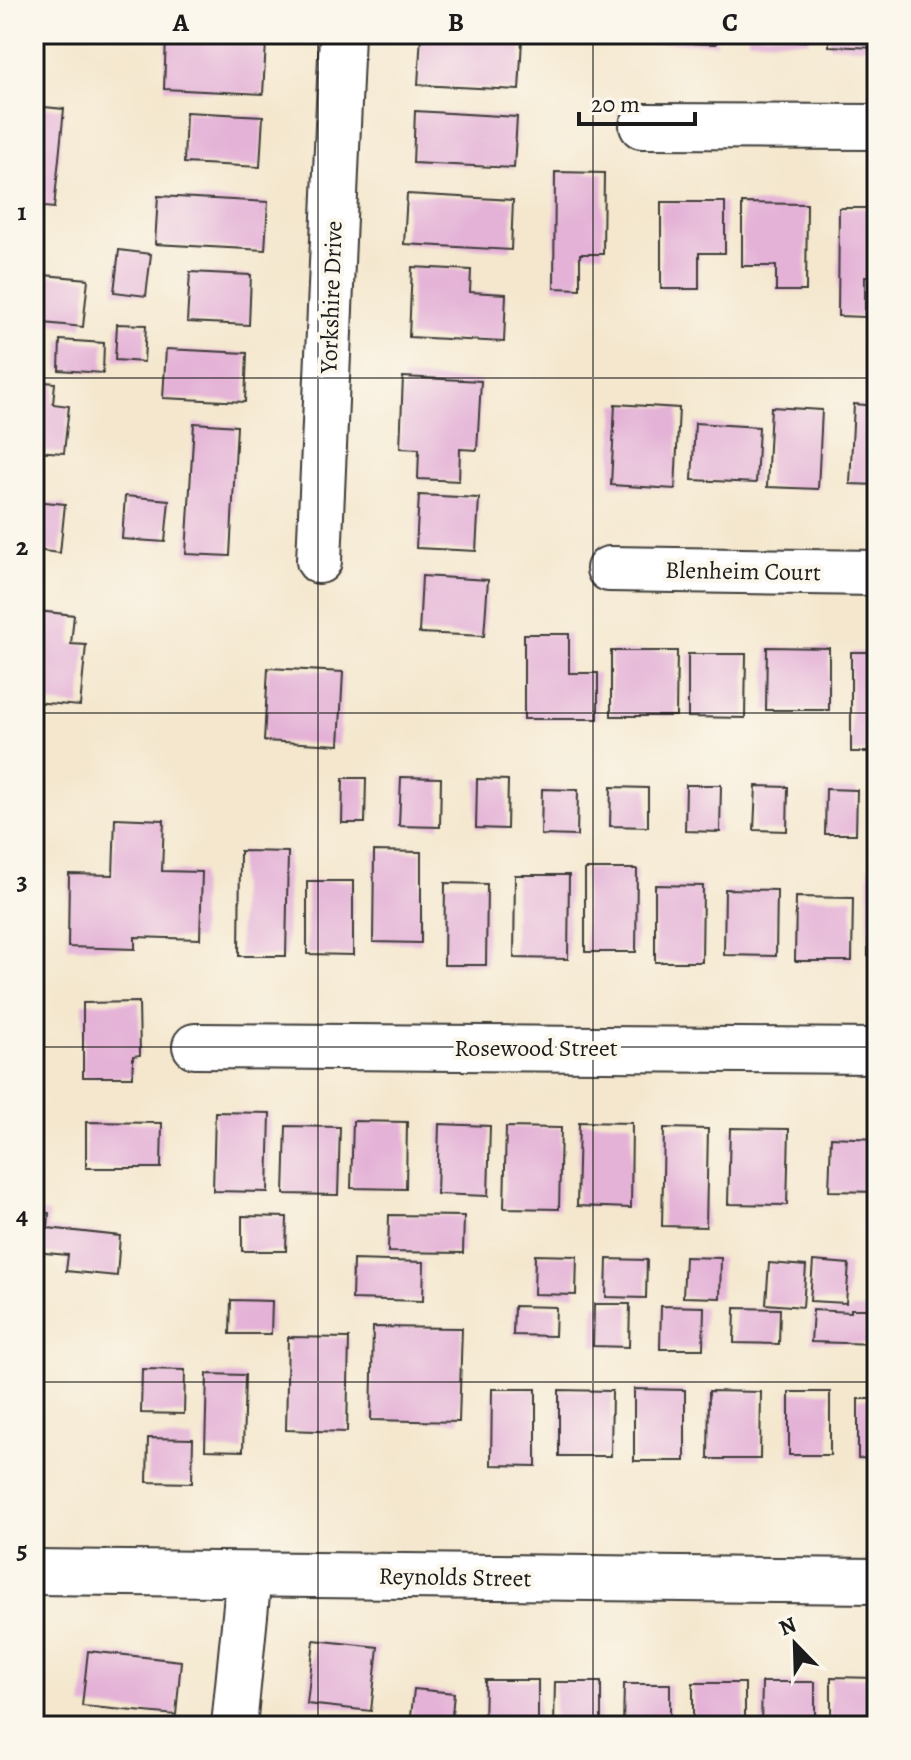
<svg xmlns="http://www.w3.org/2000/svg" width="911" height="1760" font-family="Alegreya,serif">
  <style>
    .building { fill: #e4b2d7 }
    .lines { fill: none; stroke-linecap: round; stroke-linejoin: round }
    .minor-casing { stroke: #3c3a37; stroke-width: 48 }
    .minor { stroke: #fff; stroke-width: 44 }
    .grid { fill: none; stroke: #1c1c1c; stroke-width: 2; stroke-opacity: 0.55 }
    .labels { text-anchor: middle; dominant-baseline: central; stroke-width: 8; stroke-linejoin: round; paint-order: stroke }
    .street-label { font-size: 24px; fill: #1c1c1c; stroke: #fbf7ec }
    .neatline { fill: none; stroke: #1c1c1c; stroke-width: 3 }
    .grid-label { font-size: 26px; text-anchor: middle; font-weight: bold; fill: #1c1c1c }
  </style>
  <rect width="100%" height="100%" fill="#fbf7ec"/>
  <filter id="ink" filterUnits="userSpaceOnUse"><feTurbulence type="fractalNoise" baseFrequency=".0125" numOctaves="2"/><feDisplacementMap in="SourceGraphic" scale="16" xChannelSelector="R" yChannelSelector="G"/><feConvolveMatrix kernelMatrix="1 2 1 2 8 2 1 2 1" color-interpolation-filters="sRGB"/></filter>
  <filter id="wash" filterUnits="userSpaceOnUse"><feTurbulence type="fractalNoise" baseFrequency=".006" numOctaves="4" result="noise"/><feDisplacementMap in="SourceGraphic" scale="32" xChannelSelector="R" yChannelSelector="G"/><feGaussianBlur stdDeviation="1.8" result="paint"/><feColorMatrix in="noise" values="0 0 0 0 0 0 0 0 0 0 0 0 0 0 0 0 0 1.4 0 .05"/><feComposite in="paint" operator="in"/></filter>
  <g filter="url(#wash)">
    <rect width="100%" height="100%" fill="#f4e7ce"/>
    <g id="blocks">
      <g class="building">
        <polygon points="421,34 522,40 519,90 418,85"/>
        <polygon points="655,34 716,34 716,44 655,42"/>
        <polygon points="748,34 808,34 808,41 748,40"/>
        <polygon points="829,34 877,34 877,48 829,46"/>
        <polygon points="166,38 266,43 263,94 164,89"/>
        <polygon points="34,106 64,109 54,208 34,206"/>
        <polygon points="415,111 517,117 514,168 413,163"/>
        <polygon points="186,112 263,116 260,167 184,163"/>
        <polygon points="555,172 604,173 603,254 580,254 580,289 554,288"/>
        <polygon points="407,194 513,200 511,250 404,244"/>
        <polygon points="158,196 268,202 265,250 155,244"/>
        <polygon points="661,202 725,202 725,253 699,253 699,289 661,289"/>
        <polygon points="742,203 807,204 806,291 776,291 776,266 742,266"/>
        <polygon points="839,208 877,208 877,276 865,276 865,317 838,316"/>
        <polygon points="119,250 151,254 146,296 114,292"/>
        <polygon points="34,264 45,265 44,275 88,279 83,327 34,322"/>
        <polygon points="412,267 471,270 470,292 506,294 504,342 409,337"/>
        <polygon points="190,272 251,275 249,325 187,322"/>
        <polygon points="117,324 146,325 144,362 115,360"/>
        <polygon points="60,340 104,343 103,373 59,370"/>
        <polygon points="166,349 247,353 245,402 163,398"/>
        <polygon points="403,377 481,381 477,450 460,449 459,481 418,479 419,449 400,448"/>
        <polygon points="34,381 55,383 53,404 69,406 64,453 34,451"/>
        <polygon points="615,404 679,408 675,489 611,485"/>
        <polygon points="854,404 877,406 877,485 850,484"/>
        <polygon points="771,407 822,410 818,489 767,487"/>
        <polygon points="194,423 237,426 230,556 186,554"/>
        <polygon points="695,423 759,427 756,483 692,480"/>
        <polygon points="419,495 479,498 476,551 416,548"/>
        <polygon points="125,496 169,500 165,542 122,539"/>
        <polygon points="34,501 65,504 60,553 34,550"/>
        <polygon points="422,576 488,580 484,636 419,633"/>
        <polygon points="34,580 41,581 38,611 74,615 71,644 86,645 80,706 34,702"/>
        <polygon points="524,634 569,634 569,673 598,673 598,719 524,719"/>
        <polygon points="767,647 829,648 829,710 766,710"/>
        <polygon points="611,651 677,651 676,716 611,716"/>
        <rect x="851" y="652" width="26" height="100"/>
        <polygon points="688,654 746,654 745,718 688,717"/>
        <polygon points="268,668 343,672 339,745 264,741"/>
        <polygon points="401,777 441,778 440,827 399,826"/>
        <polygon points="343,778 366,778 365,823 342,823"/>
        <polygon points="477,779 508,780 507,829 476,828"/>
        <polygon points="686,785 721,785 720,832 685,831"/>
        <polygon points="756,786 788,787 787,831 754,830"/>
        <polygon points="611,787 648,788 648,827 610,826"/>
        <polygon points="542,789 578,790 577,836 541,835"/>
        <polygon points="826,789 857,790 856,834 825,834"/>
        <polygon points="115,818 164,820 162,871 202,872 200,939 135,937 135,949 68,947 69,874 113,875"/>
        <polygon points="240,851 288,852 286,956 239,956"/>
        <polygon points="374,851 421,852 421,943 373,942"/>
        <polygon points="869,863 877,863 877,956 868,956"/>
        <polygon points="585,869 637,869 636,952 585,952"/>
        <polygon points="515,875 569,875 568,959 514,958"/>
        <polygon points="307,881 353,881 353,955 307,954"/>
        <polygon points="445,883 487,884 486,965 444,965"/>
        <polygon points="655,885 703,886 702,962 655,962"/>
        <polygon points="725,889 777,890 776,956 724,955"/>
        <polygon points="796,897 853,898 852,961 795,961"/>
        <polygon points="139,1002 140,1055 133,1056 133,1077 83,1077 83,1003"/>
        <polygon points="215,1112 270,1113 268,1192 213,1191"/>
        <polygon points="353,1121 407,1122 406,1189 351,1188"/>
        <polygon points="86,1122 162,1123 161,1168 86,1168"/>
        <polygon points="579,1122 632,1123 631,1208 577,1206"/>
        <polygon points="439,1124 490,1126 488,1196 437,1194"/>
        <polygon points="286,1126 340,1127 338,1195 284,1194"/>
        <polygon points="506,1127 561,1128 559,1209 504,1208"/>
        <polygon points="664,1128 708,1129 706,1227 662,1226"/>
        <polygon points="730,1128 789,1129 787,1205 728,1204"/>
        <polygon points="831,1137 877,1139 877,1192 829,1191"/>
        <polygon points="34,1211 49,1213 48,1228 120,1236 117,1276 66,1271 68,1255 34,1252"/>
        <polygon points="389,1215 464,1216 463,1253 388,1252"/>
        <polygon points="242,1216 287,1217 286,1251 242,1251"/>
        <polygon points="535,1255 577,1256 576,1295 534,1294"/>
        <polygon points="685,1257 721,1258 720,1298 683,1297"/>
        <polygon points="607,1259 647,1260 646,1298 606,1297"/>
        <polygon points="353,1260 424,1262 423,1301 352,1299"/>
        <polygon points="813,1261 849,1264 846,1303 810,1301"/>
        <polygon points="769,1263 806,1266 803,1307 766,1304"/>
        <polygon points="231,1300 272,1301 271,1334 230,1334"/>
        <polygon points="594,1304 630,1304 629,1347 593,1346"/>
        <polygon points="514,1306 556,1307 555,1336 513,1335"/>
        <polygon points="661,1306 704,1307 703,1349 660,1349"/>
        <polygon points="735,1308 780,1309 779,1344 734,1343"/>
        <polygon points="851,1309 877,1309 877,1344 811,1342 813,1310 851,1312"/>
        <polygon points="373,1327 462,1328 459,1422 371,1420"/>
        <polygon points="288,1337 349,1338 347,1432 286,1430"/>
        <polygon points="142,1369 185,1370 184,1414 141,1413"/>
        <polygon points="207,1374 245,1375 243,1451 205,1450"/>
        <polygon points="492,1389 536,1389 536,1466 491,1465"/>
        <polygon points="634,1389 685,1390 685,1461 634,1461"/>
        <polygon points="559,1390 612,1391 611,1456 559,1456"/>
        <polygon points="709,1391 761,1392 760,1459 708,1459"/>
        <rect x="789" y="1392" width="41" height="63"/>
        <polygon points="858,1399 877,1399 877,1459 858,1458"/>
        <polygon points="148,1438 193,1439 192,1483 147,1482"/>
        <polygon points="314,1640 378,1647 371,1711 307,1704"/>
        <polygon points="88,1651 181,1661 176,1715 82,1706"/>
        <polygon points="34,1670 40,1671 36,1711 34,1711"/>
        <polygon points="831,1677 877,1678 877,1726 831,1726"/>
        <polygon points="485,1680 538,1680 538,1726 484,1726"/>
        <polygon points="555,1682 601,1682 601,1726 554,1726"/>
        <polygon points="762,1682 815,1682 815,1726 761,1726"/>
        <rect x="693" y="1683" width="52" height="43"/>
        <polygon points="624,1684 670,1684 670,1726 623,1726"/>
        <polygon points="414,1689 454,1693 451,1726 410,1726"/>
      </g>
    </g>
  </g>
  <g filter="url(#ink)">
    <use href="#blocks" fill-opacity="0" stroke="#3c3a37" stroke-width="2"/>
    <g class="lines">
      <g class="minor-casing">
        <g id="minor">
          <polyline points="642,126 877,127"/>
          <polyline points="319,561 342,34"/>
          <polyline points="609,569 877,573"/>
          <polyline points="195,1046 877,1051"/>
          <polyline points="34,1572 877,1581"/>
          <polyline points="234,1726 249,1575"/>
        </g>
      </g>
      <use href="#minor" class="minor"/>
    </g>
  </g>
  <path class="grid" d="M318 34V1726M593 34V1726M34 378H877M34 713H877M34 1047H877M34 1382H877"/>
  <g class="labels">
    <g class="street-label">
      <text transform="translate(331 297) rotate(-88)">Yorkshire Drive</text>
      <text transform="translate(743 571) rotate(1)">Blenheim Court</text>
      <text x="536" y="1048">Rosewood Street</text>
      <text transform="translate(455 1577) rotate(1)">Reynolds Street</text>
    </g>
  </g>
  <rect width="911" height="1760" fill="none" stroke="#fbf7ec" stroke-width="88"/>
  <g transform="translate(795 1644) rotate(337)" stroke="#fbf7ec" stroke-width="6" paint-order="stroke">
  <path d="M0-6L14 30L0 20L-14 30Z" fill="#1c1c1c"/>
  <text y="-12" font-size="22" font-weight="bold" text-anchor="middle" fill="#1c1c1c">N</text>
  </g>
  <path d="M579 112v12h116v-12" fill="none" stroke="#1c1c1c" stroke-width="4"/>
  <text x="591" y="112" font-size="24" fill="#1c1c1c" stroke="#fbf7ec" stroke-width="6" paint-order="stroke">20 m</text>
  <rect x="44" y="44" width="823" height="1672" class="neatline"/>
  <g class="grid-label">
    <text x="181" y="31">A</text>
    <text x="456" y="31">B</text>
    <text x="730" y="31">C</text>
    <text x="22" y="220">1</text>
    <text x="22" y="555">2</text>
    <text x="22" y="889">3</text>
    <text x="22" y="1224">4</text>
    <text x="22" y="1558">5</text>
  </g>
</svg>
